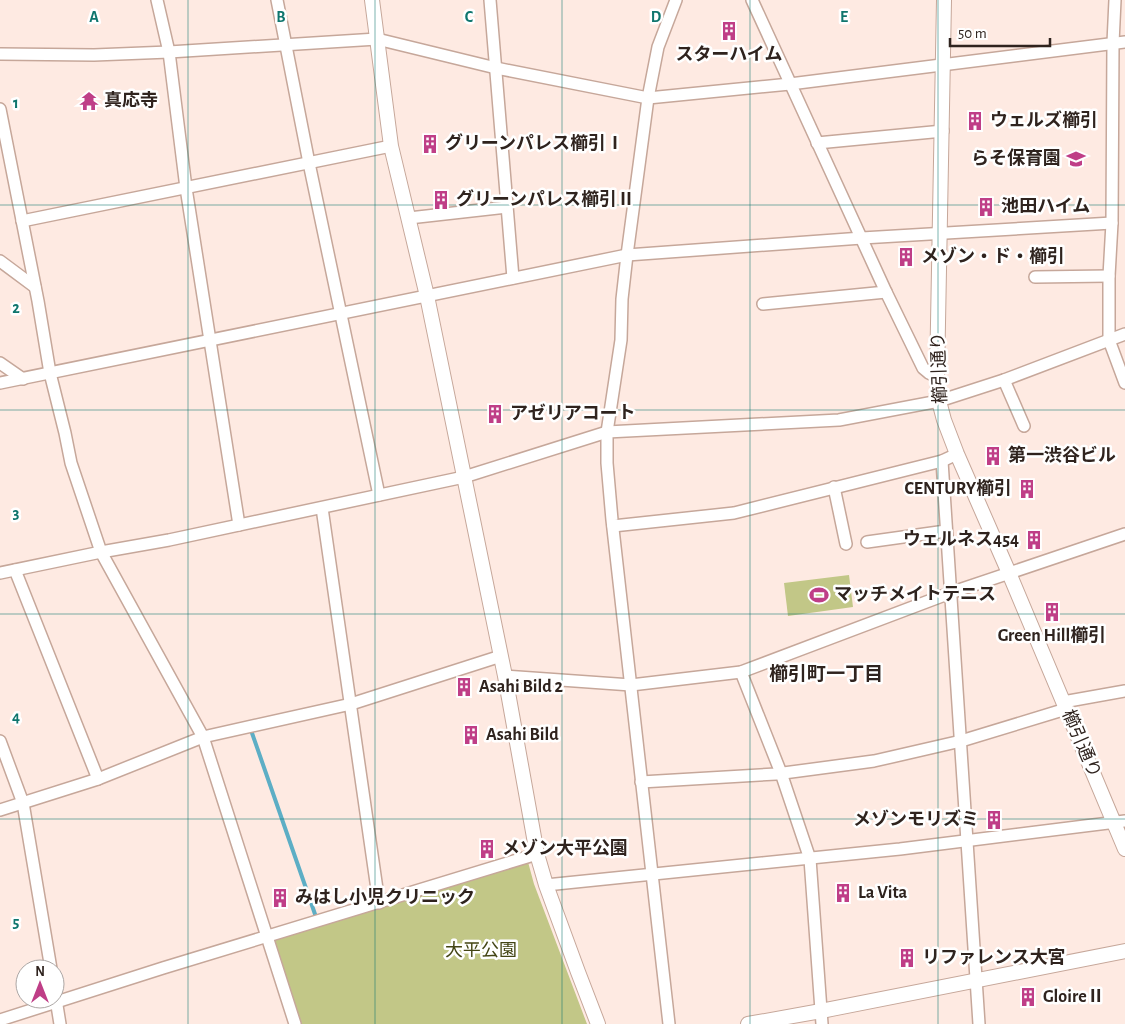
<svg xmlns="http://www.w3.org/2000/svg" width="1125" height="1024" font-family="'Alegreya Sans','Noto Sans JP',sans-serif">
  <style>
    .green { fill: #c2c787 }
    .lines { fill: none; stroke-linecap: round; stroke-linejoin: round }
    .stream { stroke: #5daec5; stroke-width: 4 }
    .minor-casing { stroke: #c6a79a; stroke-width: 14 }
    .tertiary-casing { stroke: #c6a79a; stroke-width: 16 }
    .minor { stroke: #fff; stroke-width: 11 }
    .tertiary { stroke: #fff; stroke-width: 14 }
    .grid { fill: none; stroke: #0f766e; stroke-width: 1; stroke-opacity: 0.55 }
    .labels { text-anchor: middle; dominant-baseline: central; stroke-width: 5; stroke-linejoin: round; paint-order: stroke }
    .poi-label { font-size: 18px; font-weight: bold; fill: #2f231e; stroke: #fff; text-anchor: start }
    .street-label { font-size: 18px; fill: #2f231e; stroke: #fff }
    .park-label { font-size: 18px; fill: #434514; stroke: #fff }
    .neighbourhood-label { font-size: 19px; font-weight: bold; fill: #2f231e; stroke: #fff }
    .grid-label { font-size: 16px; text-anchor: middle; font-weight: bold; fill: #0f766e; stroke: #fff; stroke-width: 5; stroke-linejoin: round; paint-order: stroke }
  </style>
  <rect width="100%" height="100%" fill="#feeae2"/>
  <g class="green">
    <polygon points="849,575 853,607 788,616 784,583"/>
    <polygon points="528,862 534,884 587,1024 300,1024 274,938"/>
  </g>
  <g class="lines">
    <polyline class="stream" points="252,733 316,917"/>
    <g class="minor-casing">
      <g id="minor">
        <polyline points="157,0 169,52 186,188 239,525"/>
        <polyline points="277,0 309,163 379,495"/>
        <polyline points="490,0 513,278"/>
        <polyline points="752,0 886,292 923,368 929,373 937,377"/>
        <polyline points="1115,0 1113,43 1112,223 1109,276 1109,340 1125,383"/>
        <polyline points="0,54 94,55 169,52 377,39 496,68 648,98 790,84 1125,42"/>
        <polyline points="0,109 38,301 50,373 65,433 71,463 101,552 203,737 295,1024"/>
        <polyline points="817,143 943,131"/>
        <polyline points="409,218 507,207"/>
        <polyline points="22,221 391,146"/>
        <polyline points="0,261 35,287"/>
        <polyline points="1035,277 1109,276"/>
        <polyline points="763,304 886,292"/>
        <polyline points="0,363 23,379"/>
        <polyline points="1004,380 1024,426"/>
        <polyline points="0,383 627,255 862,238 1112,223"/>
        <polyline points="942,461 979,1024"/>
        <polyline points="834,487 846,544"/>
        <polyline points="322,508 379,903"/>
        <polyline points="613,526 734,513 942,461 957,454"/>
        <polyline points="867,542 946,531"/>
        <polyline points="15,570 98,779"/>
        <polyline points="0,573 101,552 169,540 464,477 607,432 839,420 939,401 1004,380 1125,334"/>
        <polyline points="741,672 781,773 810,859 822,1024"/>
        <polyline points="505,676 631,685 741,672 950,593 1125,534"/>
        <polyline points="1063,702 1125,691"/>
        <polyline points="0,741 23,803 51,969"/>
        <polyline points="641,782 776,774 874,761 961,741 1066,709"/>
        <polyline points="0,810 98,779 203,737 351,704 501,656"/>
        <polyline points="546,885 900,849 1125,821"/>
        <polyline points="55,993 60,1024"/>
        <polyline points="0,1020 163,968 537,854"/>
        <polyline points="669,1024 612,520 607,463 607,432 621,340 622,299 627,255 648,98 658,47 676,0"/>
      </g>
    </g>
    <g class="tertiary-casing">
      <g id="tertiary">
        <polyline points="372,0 391,146 427,296 505,676 537,854 546,885 578,972 598,1024"/>
        <polyline points="944,0 937,377 939,401 944,420 957,454 1009,573 1125,849"/>
        <polyline points="748,1024 821,1011 1125,951"/>
      </g>
    </g>
    <use href="#minor" class="minor"/>
    <use href="#tertiary" class="tertiary"/>
  </g>
  <path class="grid" d="M188 0V1024M375 0V1024M562 0V1024M750 0V1024M938 0V1024M0 205H1125M0 410H1125M0 614H1125M0 819H1125"/>
  <defs>
    <g id="building-bare" transform="scale(1.5)"><path d="M-4-6H4V6H1V3H-1V6H-4ZM-2.5-4.3h1.7v1.8h-1.7ZM.8-4.3h1.7v1.8H.8ZM-2.5-1h1.7V.8h-1.7ZM.8-1h1.7V.8H.8Z" fill="#bf3e87" stroke="#fff" stroke-width="2.5" paint-order="stroke"/></g>
    <g id="temple-bare" transform="scale(1.5)"><path d="M0-6L5-2H3V0L6.5 2.5H4V6H1.5V3h-3V6H-4V2.5H-6.5L-3 0V-2H-5Z" fill="#bf3e87" stroke="#fff" stroke-width="2.5" paint-order="stroke"/></g>
    <g id="school-bare" transform="scale(1.5)"><path d="M0-5L7-2L0 1L-7-2ZM-4 1L0 2.5L4 1V4Q0 6-4 4Z" fill="#bf3e87" stroke="#fff" stroke-width="2.5" paint-order="stroke"/></g>
    <g id="stadium-bare" transform="scale(1.5)"><path d="M0-5a6.5 5 0 1 0 0 10a6.5 5 0 1 0 0-10ZM-3.5-1.8h7v3.6h-7Z" fill="#bf3e87" stroke="#fff" stroke-width="2.5" paint-order="stroke"/></g>
  </defs>
  <g fill-rule="evenodd">
    <use href="#building-bare" x="729" y="31"/>
    <use href="#temple-bare" x="89" y="101"/>
    <use href="#building-bare" x="975" y="121"/>
    <use href="#building-bare" x="430" y="144"/>
    <use href="#school-bare" x="1076" y="159"/>
    <use href="#building-bare" x="441" y="200"/>
    <use href="#building-bare" x="986" y="207"/>
    <use href="#building-bare" x="906" y="257"/>
    <use href="#building-bare" x="495" y="414"/>
    <use href="#building-bare" x="993" y="456"/>
    <use href="#building-bare" x="1027" y="489"/>
    <use href="#building-bare" x="1034" y="540"/>
    <use href="#stadium-bare" x="819" y="595"/>
    <use href="#building-bare" x="1052" y="612"/>
    <use href="#building-bare" x="464" y="687"/>
    <use href="#building-bare" x="471" y="735"/>
    <use href="#building-bare" x="994" y="820"/>
    <use href="#building-bare" x="487" y="849"/>
    <use href="#building-bare" x="843" y="893"/>
    <use href="#building-bare" x="280" y="898"/>
    <use href="#building-bare" x="907" y="958"/>
    <use href="#building-bare" x="1028" y="997"/>
  </g>
  <g class="labels">
    <g class="poi-label">
      <text x="729" y="55" text-anchor="middle">スターハイム</text>
      <text x="104" y="101">真応寺</text>
      <text x="990" y="121">ウェルズ櫛引</text>
      <text x="445" y="144">グリーンパレス櫛引Ⅰ</text>
      <text x="1061" y="159" text-anchor="end">らそ保育園</text>
      <text x="456" y="200">グリーンパレス櫛引Ⅱ</text>
      <text x="1001" y="207">池田ハイム</text>
      <text x="921" y="257">メゾン・ド・櫛引</text>
      <text x="510" y="414">アゼリアコート</text>
      <text x="1008" y="456">第一渋谷ビル</text>
      <text x="1012" y="489" text-anchor="end">CENTURY櫛引</text>
      <text x="1019" y="540" text-anchor="end">ウェルネス454</text>
      <text x="834" y="595">マッチメイトテニス</text>
      <text x="1052" y="636" text-anchor="middle">Green Hill櫛引</text>
      <text x="479" y="687">Asahi Bild 2</text>
      <text x="486" y="735">Asahi Bild</text>
      <text x="979" y="820" text-anchor="end">メゾンモリズミ</text>
      <text x="502" y="849">メゾン大平公園</text>
      <text x="858" y="893">La Vita</text>
      <text x="295" y="898">みはし小児クリニック</text>
      <text x="922" y="958">リファレンス大宮</text>
      <text x="1043" y="997">GloireⅡ</text>
    </g>
    <g class="street-label">
      <text transform="translate(940 368) rotate(-92)">櫛引通り</text>
      <text transform="translate(1081 744) rotate(67)">櫛引通り</text>
    </g>
    <g class="park-label">
      <text x="481" y="951">大平公園</text>
    </g>
    <g class="neighbourhood-label">
      <text x="826" y="674">櫛引町一丁目</text>
    </g>
  </g>
  <g class="grid-label">
    <text x="94" y="22">A</text>
    <text x="281" y="22">B</text>
    <text x="469" y="22">C</text>
    <text x="656" y="22">D</text>
    <text x="844" y="22">E</text>
    <text x="16" y="108">1</text>
    <text x="16" y="313">2</text>
    <text x="16" y="518">3</text>
    <text x="16" y="722">4</text>
    <text x="16" y="927">5</text>
  </g>
  <g transform="translate(40 984)"><circle r="24" fill="#ffffff" stroke="#aca7a5"/>
  <path d="M0-4L9 19L0 12L-9 19Z" fill="#bf3e87"/>
  <text y="-8" font-size="14" font-weight="bold" text-anchor="middle" fill="#2f231e">N</text>
  </g>
  <path d="M950 38v8h100v-8" fill="none" stroke="#2f231e" stroke-width="2.5"/>
  <text x="958" y="38" font-size="15" fill="#2f231e" stroke="#ffffff" stroke-width="4" paint-order="stroke">50 m</text>
</svg>
